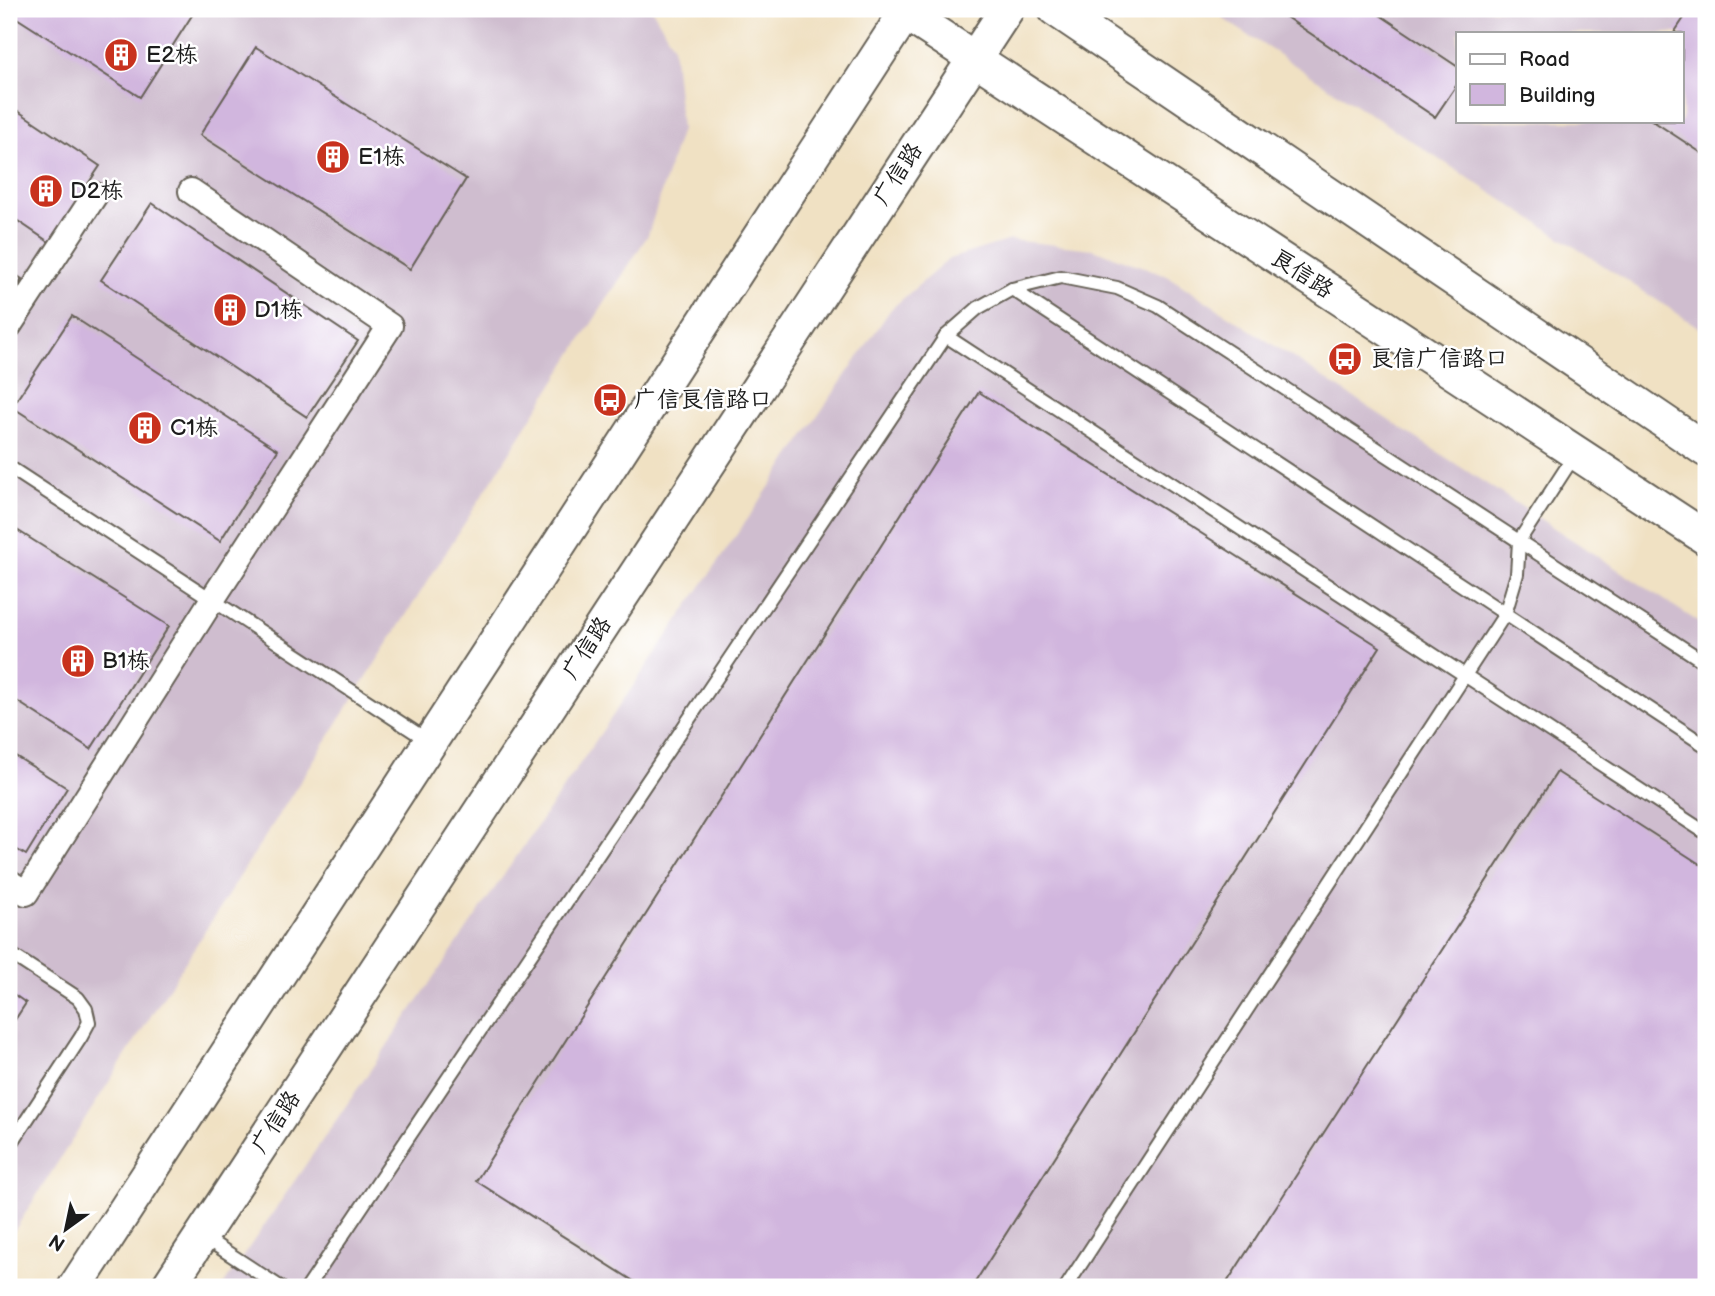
<svg xmlns="http://www.w3.org/2000/svg" width="1715" height="1296" font-family="'Balsamiq Sans','LXGW WenKai TC',sans-serif">
  <style>
    .industrial { fill: #cfbdcf; fill-rule: evenodd }
    .building { fill: #d1b6de }
    .lines { fill: none; stroke-linecap: round; stroke-linejoin: round }
    .lane-casing { stroke: #666156; stroke-width: 16 }
    .street-casing { stroke: #666156; stroke-width: 28 }
    .secondary-casing { stroke: #666156; stroke-width: 37 }
    .lane { stroke: #fff; stroke-width: 12 }
    .street { stroke: #fff; stroke-width: 24 }
    .secondary { stroke: #fff; stroke-width: 33 }
    .labels { text-anchor: middle; dominant-baseline: central; stroke-width: 5; stroke-linejoin: round; paint-order: stroke }
    .poi-label { font-size: 23px; fill: #1c1c1c; stroke: #fff; text-anchor: start }
    .street-label { font-size: 23px; fill: #1c1c1c; stroke: #fff }
  </style>
  <rect width="100%" height="100%" fill="#fff"/>
  <filter id="ink" filterUnits="userSpaceOnUse"><feTurbulence type="fractalNoise" baseFrequency=".0143" numOctaves="2"/><feDisplacementMap in="SourceGraphic" scale="14" xChannelSelector="R" yChannelSelector="G"/><feConvolveMatrix kernelMatrix="1 2 1 2 8 2 1 2 1" color-interpolation-filters="sRGB"/></filter>
  <filter id="wash" filterUnits="userSpaceOnUse"><feTurbulence type="fractalNoise" baseFrequency=".00686" numOctaves="4" result="noise"/><feDisplacementMap in="SourceGraphic" scale="28" xChannelSelector="R" yChannelSelector="G"/><feGaussianBlur stdDeviation="1.57" result="paint"/><feColorMatrix in="noise" values="0 0 0 0 0 0 0 0 0 0 0 0 0 0 0 0 0 1.4 0 .05"/><feComposite in="paint" operator="in"/></filter>
  <g filter="url(#wash)">
    <rect width="100%" height="100%" fill="#f0e1c3"/>
    <g class="industrial">
      <polygon points="9,9 652,9 673,45 681,129 648,235 9,1239"/>
      <path d="M1217 9H1706V332L1225 20ZM1458 33H1682V121H1458Z"/>
      <polygon points="1010,240 1093,249 1166,275 1706,627 1706,1287 222,1287 891,309 949,259"/>
    </g>
    <g id="blocks">
      <g class="building">
        <polygon points="9,9 196,9 140,97 9,13"/>
        <polygon points="1274,9 1371,9 1458,67 1458,83 1435,117"/>
        <polygon points="1690,9 1706,9 1706,156 1653,121 1682,121 1682,33 1674,33"/>
        <polygon points="256,47 466,179 410,269 200,135"/>
        <polygon points="9,105 100,166 49,242 9,215"/>
        <polygon points="152,203 358,341 307,417 101,280"/>
        <polygon points="9,270 22,279 9,300"/>
        <polygon points="72,316 278,450 220,541 12,407"/>
        <polygon points="979,392 1380,647 972,1287 643,1287 476,1181"/>
        <polygon points="9,525 169,626 91,749 9,696"/>
        <polygon points="9,752 67,788 26,855 9,845"/>
        <polygon points="1557,772 1706,868 1706,1287 1224,1287"/>
        <polygon points="9,991 26,1003 9,1029"/>
      </g>
    </g>
  </g>
  <g filter="url(#ink)">
    <use href="#blocks" fill-opacity="0" stroke="#666156" stroke-width="2"/>
    <g class="lines">
      <g class="lane-casing">
        <g id="lane">
          <polyline points="1012,289 1706,746"/>
          <polyline points="946,336 1706,833"/>
          <polyline points="9,467 430,742"/>
          <polyline points="9,953 78,998 86,1009 89,1022 81,1037 9,1147"/>
          <polyline points="202,1236 280,1287"/>
          <polyline points="308,1287 946,336 978,308 1012,289 1061,277 1117,288 1158,306 1706,663"/>
          <polyline points="1066,1287 1505,614 1517,574 1519,541 1576,453"/>
        </g>
      </g>
      <g class="street-casing">
        <g id="street">
          <polyline points="9,326 95,195"/>
          <polyline points="9,882 26,893 212,600 390,326 191,191"/>
        </g>
      </g>
      <g class="secondary-casing">
        <g id="secondary">
          <polyline points="899,9 1706,538"/>
          <polyline points="1055,9 1706,450"/>
          <polyline points="75,1287 908,9"/>
          <polyline points="168,1287 1007,9"/>
        </g>
      </g>
      <use href="#lane" class="lane"/>
      <use href="#street" class="street"/>
      <use href="#secondary" class="secondary"/>
    </g>
  </g>
  <defs>
    <g id="building-disc" transform="scale(1.75)"><circle r="9.5" fill="#c8321e" stroke="#fff"/><path d="M-4-6H4V6H1V3H-1V6H-4ZM-2.5-4.3h1.7v1.8h-1.7ZM.8-4.3h1.7v1.8H.8ZM-2.5-1h1.7V.8h-1.7ZM.8-1h1.7V.8H.8Z" fill="#fff"/></g>
    <g id="bus-disc" transform="scale(1.75)"><circle r="9.5" fill="#c8321e" stroke="#fff"/><path d="M-5-6H5V4H4V6H2V4H-2V6H-4V4H-5ZM-3.5-4V0h7V-4ZM-3.5 1.2v1.5H-2V1.2ZM2 1.2v1.5H3.5V1.2Z" fill="#fff"/></g>
  </defs>
  <g fill-rule="evenodd">
    <use href="#building-disc" x="121" y="55"/>
    <use href="#building-disc" x="333" y="157"/>
    <use href="#building-disc" x="46" y="191"/>
    <use href="#building-disc" x="230" y="310"/>
    <use href="#bus-disc" x="1345" y="359"/>
    <use href="#bus-disc" x="610" y="400"/>
    <use href="#building-disc" x="145" y="428"/>
    <use href="#building-disc" x="78" y="661"/>
  </g>
  <g class="labels">
    <g class="poi-label">
      <text x="146" y="55">E2栋</text>
      <text x="358" y="157">E1栋</text>
      <text x="70" y="191">D2栋</text>
      <text x="254" y="310">D1栋</text>
      <text x="1370" y="359">良信广信路口</text>
      <text x="634" y="400">广信良信路口</text>
      <text x="170" y="428">C1栋</text>
      <text x="102" y="661">B1栋</text>
    </g>
    <g class="street-label">
      <text transform="translate(898 174) rotate(-57)">广信路</text>
      <text transform="translate(1302 274) rotate(33)">良信路</text>
      <text transform="translate(587 648) rotate(-57)">广信路</text>
      <text transform="translate(276 1122) rotate(-57)">广信路</text>
    </g>
  </g>
  <rect width="1715" height="1296" fill="none" stroke="#fff" stroke-width="35"/>
  <rect x="1456" y="32" width="228" height="91" fill="#ffffff" stroke="#a4a4a4" stroke-width="2"/>
  <rect x="1470" y="54" width="35" height="10" fill="#ffffff" stroke="#a4a4a4" stroke-width="2"/>
  <text x="1519" y="66" font-size="21" fill="#1c1c1c">Road</text>
  <rect x="1470" y="84" width="35" height="21" fill="#d1b6de" stroke="#a4a4a4" stroke-width="2"/>
  <text x="1519" y="102" font-size="21" fill="#1c1c1c">Building</text>
  <g transform="translate(66 1229) rotate(213)" stroke="#ffffff" stroke-width="5" paint-order="stroke">
  <path d="M0-5L12 26L0 18L-12 26Z" fill="#1c1c1c"/>
  <text y="-10" font-size="19" font-weight="bold" text-anchor="middle" fill="#1c1c1c">N</text>
  </g>
</svg>
